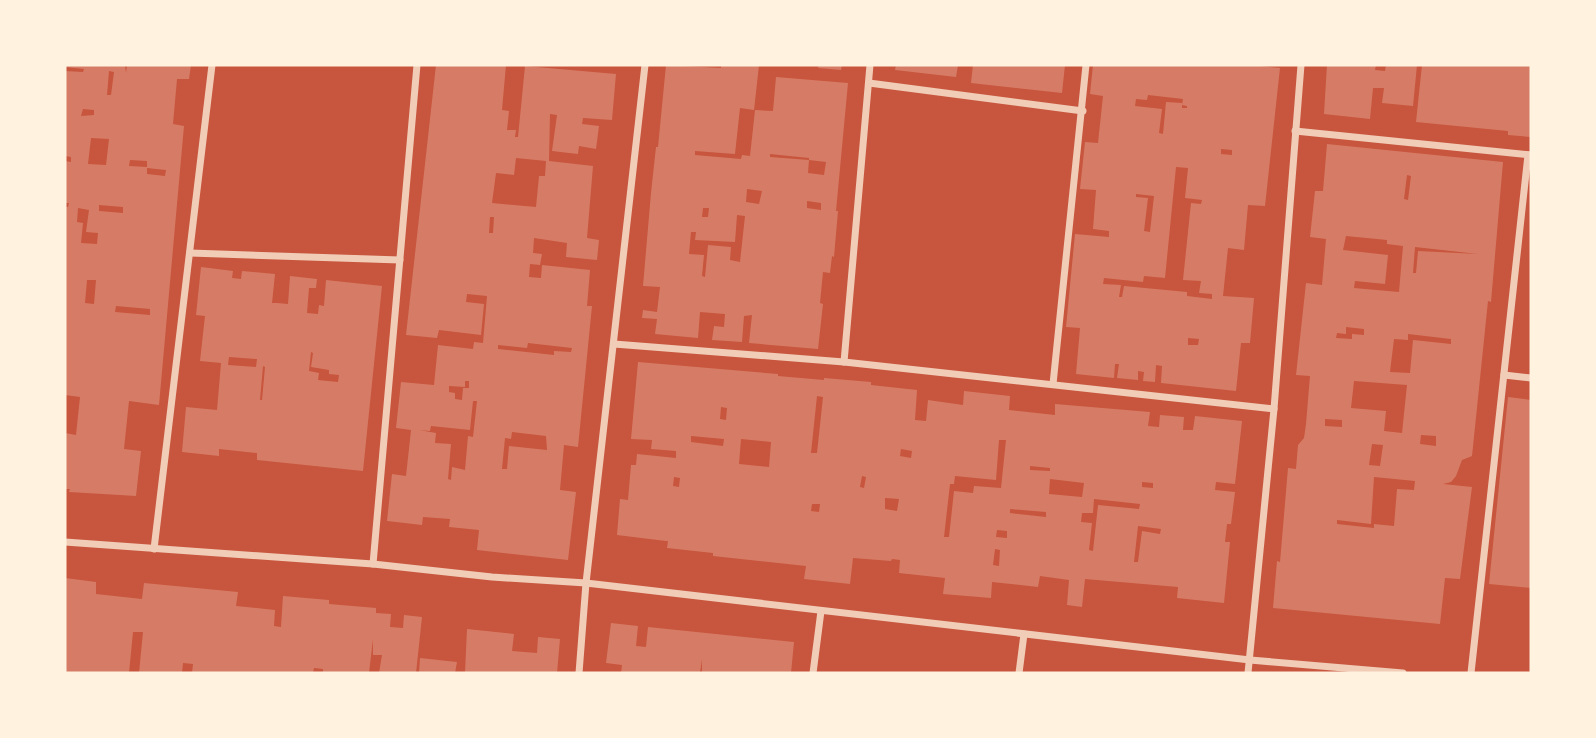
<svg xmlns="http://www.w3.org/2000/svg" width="1596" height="738" font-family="'Space Grotesk',sans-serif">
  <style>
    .building { fill: #d67c66; fill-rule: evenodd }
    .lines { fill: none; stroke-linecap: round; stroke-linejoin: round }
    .minor { stroke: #f1ccb7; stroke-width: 7 }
  </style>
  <rect width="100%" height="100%" fill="#c8553d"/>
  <g class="building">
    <path d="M65 65H125L126 73 127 65H191L189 79H177L173 124 184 126 159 405 129 401 124 449 141 451 136 496 69 492 70 489H65V433L76 435 80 397 65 395V207H68L69 203H65V161L71 162V157L65 156V71L83 72 84 69 65 67ZM109 71 114 72 111 95H107ZM83 109 94 110V115L81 116ZM91 138 109 139 106 165 88 164ZM130 160 147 161V167L129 166ZM147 168 166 170 165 176 147 174ZM99 205 123 207V213L99 211ZM78 208 89 210 86 232 98 233 97 244 81 243 83 223 77 222ZM87 280H96L94 304 85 303ZM116 306 150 309V315L115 312Z"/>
    <path d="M436 65H506L502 110 509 111 507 130H516L515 137H518L525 66 616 74 612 120 583 118 582 124 599 126 596 149 579 146 578 154 552 151 557 115 550 114 549 161 593 166 587 238 599 240 597 260 566 257 567 243 534 238 533 253 542 254 540 265 530 264 529 277 541 278 542 265 590 270 587 306H592L578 447 564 445 560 490 576 492 568 560 477 550 479 530 449 527 450 519 423 517 422 525 387 521 392 474 406 476 411 430 396 428 401 382 434 385 438 345 473 349 474 342 483 343 487 296 467 294 466 302 484 304 481 335 439 330 437 338 406 335ZM516 158 546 161 545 176H539L536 207 492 203 496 173 514 175ZM490 217H494L493 233H489ZM528 343 572 348 571 352 554 351V355L498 349V345L527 348ZM465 381H469V388H463L462 400 455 399V393L449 392V386L465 387ZM473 401H477L473 437 468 436 465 470 452 467 451 480 448 479 451 444 435 443 436 433 419 430 430 431 431 426 470 430ZM512 432 546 436 547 450 509 446 507 469H502L505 438 511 439Z"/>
    <path d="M666 65 721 68V65H759L754 110 740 108 735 154 695 151V155L741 159 742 155 750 156 755 110 773 111 776 77 848 83 836 211H838L834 257 832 256 830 273 823 272 820 303 823 304 818 349 749 343 752 315 744 316 742 342 712 340 714 326 724 327 725 314 700 312 698 338 655 334 657 319 642 318 643 310 657 312 660 287 643 286 651 193 656 147H658ZM770 154 809 158V160L826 162 824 175 808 173 809 160 770 157ZM747 189 762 191 759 204 746 202ZM807 201 821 203V210L807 208ZM703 208H709L708 217H702ZM737 215 745 216 740 262 730 260 731 247 708 245 705 277 702 276 704 255 689 254 691 232H696L695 240 735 242Z"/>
    <polygon points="819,65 842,65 841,70 818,68"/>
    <polygon points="896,65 958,65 956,77 895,70"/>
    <polygon points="973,65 1065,65 1062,93 971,83"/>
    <path d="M1093 65H1252L1280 68 1265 206 1248 205 1244 250 1228 248 1223 296 1254 298 1250 343H1241L1236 391 1161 383 1162 366 1156 365 1155 382 1143 381 1144 372 1138 371V380L1117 378 1119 364H1115L1114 378 1076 374 1080 328 1066 327 1075 234 1109 237V231L1093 229 1096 190 1080 189 1085 142 1098 143 1103 96 1090 94ZM1148 95 1183 99 1182 105 1187 106V108H1182V103L1166 102 1163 134 1159 133 1162 109 1135 106 1136 99 1147 100ZM1221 149 1232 150V155L1221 154ZM1176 167 1188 168 1185 198 1202 200 1201 204 1191 203 1183 280 1201 281 1199 293 1212 294V299L1187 296V292L1124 286 1122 297H1119L1121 285 1103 284 1104 278 1143 282 1144 276 1165 278ZM1136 194 1154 196 1150 232 1144 231 1148 198 1136 197ZM1188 338 1199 339 1198 345H1188Z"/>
    <polygon points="1327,65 1376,65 1375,70 1385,71 1386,65 1417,65 1413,106 1382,103 1384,88 1373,88 1370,119 1324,114"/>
    <polygon points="1422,65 1531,65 1531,137 1508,135 1508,131 1416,122"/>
    <path d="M1327 144 1503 162 1491 302 1488 301 1472 456 1462 460 1456 476 1451 482 1443 484 1472 487 1460 579 1445 578 1440 624 1273 608 1277 561 1280 562 1288 468 1296 469 1298 445 1304 438 1306 424 1310 376 1296 375 1306 283 1322 285 1326 239 1310 237 1315 191H1323ZM1407 175 1411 176 1408 200 1404 199ZM1346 236 1387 240V244L1403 246 1399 292 1354 288 1355 281 1385 284 1388 255 1343 250ZM1415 247 1478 254 1418 251 1416 273H1413ZM1346 327 1364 329V335L1352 334V339L1336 338 1337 333 1346 334ZM1408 334 1451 339V344L1413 340 1410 373 1390 372 1394 339 1408 340ZM1354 381 1407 385 1402 433 1384 431 1386 411 1351 408ZM1325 419 1342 420V427L1325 426ZM1421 435 1436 436V446L1420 444ZM1372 444 1383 445 1380 466 1369 465ZM1374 477 1415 481 1414 490 1397 489 1394 526 1374 524V528L1337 524V520L1371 524Z"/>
    <path d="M201 267 233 271 232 278 241 279 242 271 275 274 272 303H277L288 304 290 276 317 279 316 288H309L307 313 318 314 319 305 324 306 326 280 382 286 363 471 257 460V453L219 449V456L182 452 186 407 217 410 221 363 200 361 205 316 196 315ZM311 352 313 353 311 367 329 370V374L339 375 338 382 318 380 319 373 309 371ZM229 357 257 359 256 367 228 365ZM263 366 265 367 262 400H260Z"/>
    <path d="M638 362 778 374V376L824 380V378L871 382V385L917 390 915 420 926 421 928 400 963 405 964 391 1010 396 1009 410 1055 415V404L1150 412 1148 426 1159 427 1160 415 1184 417 1183 430H1193L1195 416 1242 421 1235 484 1216 482 1215 490 1235 492 1231 524H1227L1225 542H1230L1224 603 1177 598 1178 587 1085 579 1082 607 1067 605 1069 580 1040 576 1038 587 992 582 991 598 943 594 945 578 899 573 900 560 892 559 891 561 853 558 850 584 804 579 806 566 713 556V553L667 548 668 541H666L617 535 620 499 628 500 631 465H636L637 454 676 458V451L651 449 652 440 631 439ZM817 396 823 397 817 453H811ZM721 407 727 408 726 420 720 419ZM691 436 724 439 723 446 691 442ZM741 439 771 442 769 467 739 464ZM999 440H1006L1001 488 974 486 973 493 954 491 949 537H944L950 484H954L955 476 996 480ZM901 449 912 451 911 458 900 456ZM1030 466 1050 468V471L1030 470ZM862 476 866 477 864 488 860 487ZM674 477 680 478 679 487 673 486ZM1050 479 1084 483 1082 497 1049 494ZM1142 482 1153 483V488L1142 487ZM885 498 899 499 897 511 885 509ZM1094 499 1140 504 1139 509 1098 505 1093 551 1089 550 1092 523 1081 522 1082 513H1093ZM812 504H820L819 512 811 511ZM1010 509 1046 512V517L1010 513ZM1138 526 1161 529 1160 534 1142 531 1138 562H1134ZM997 530 1007 531V538L996 537ZM995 549 1000 550 999 566 993 565Z"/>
    <polygon points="1508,397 1531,400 1531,588 1489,584"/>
    <polygon points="65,578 96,582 96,594 142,599 144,583 238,592 236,606 275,610 274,626 281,627 283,596 329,600 329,604 376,608 376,613 391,614 390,627 403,628 404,615 422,617 416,673 379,673 382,655 373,655 373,639 369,673 323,673 323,669 314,668 313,673 192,673 193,664 183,663 182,673 139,673 143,632 133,632 129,673 65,673"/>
    <polygon points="611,623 638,626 636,646 646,647 648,627 794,642 791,673 702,673 702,659 700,673 621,673 622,665 606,663"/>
    <polygon points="467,629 514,634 512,651 537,653 538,637 560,639 557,673 465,673"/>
    <polygon points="420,658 457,662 455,673 419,673"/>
  </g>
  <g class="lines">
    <g class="minor">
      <polyline points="869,83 1083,111"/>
      <polyline points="1295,131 1531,155"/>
      <polyline points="190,253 400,260"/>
      <polyline points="614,344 844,362 1274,409"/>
      <polyline points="844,362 870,65"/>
      <polyline points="1504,375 1531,378"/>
      <polyline points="1053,384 1086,65"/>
      <polyline points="65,542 373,564 492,577 586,583 1250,660 1403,673"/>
      <polyline points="154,549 212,65"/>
      <polyline points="373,564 417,65"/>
      <polyline points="579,673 586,583 645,65"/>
      <polyline points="813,673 821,611"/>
      <polyline points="1019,673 1024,634"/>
      <polyline points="1248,673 1274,409 1301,65"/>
      <polyline points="1471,673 1528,155"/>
    </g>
  </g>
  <rect width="1596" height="738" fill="none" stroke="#fff3e0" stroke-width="133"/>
</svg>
